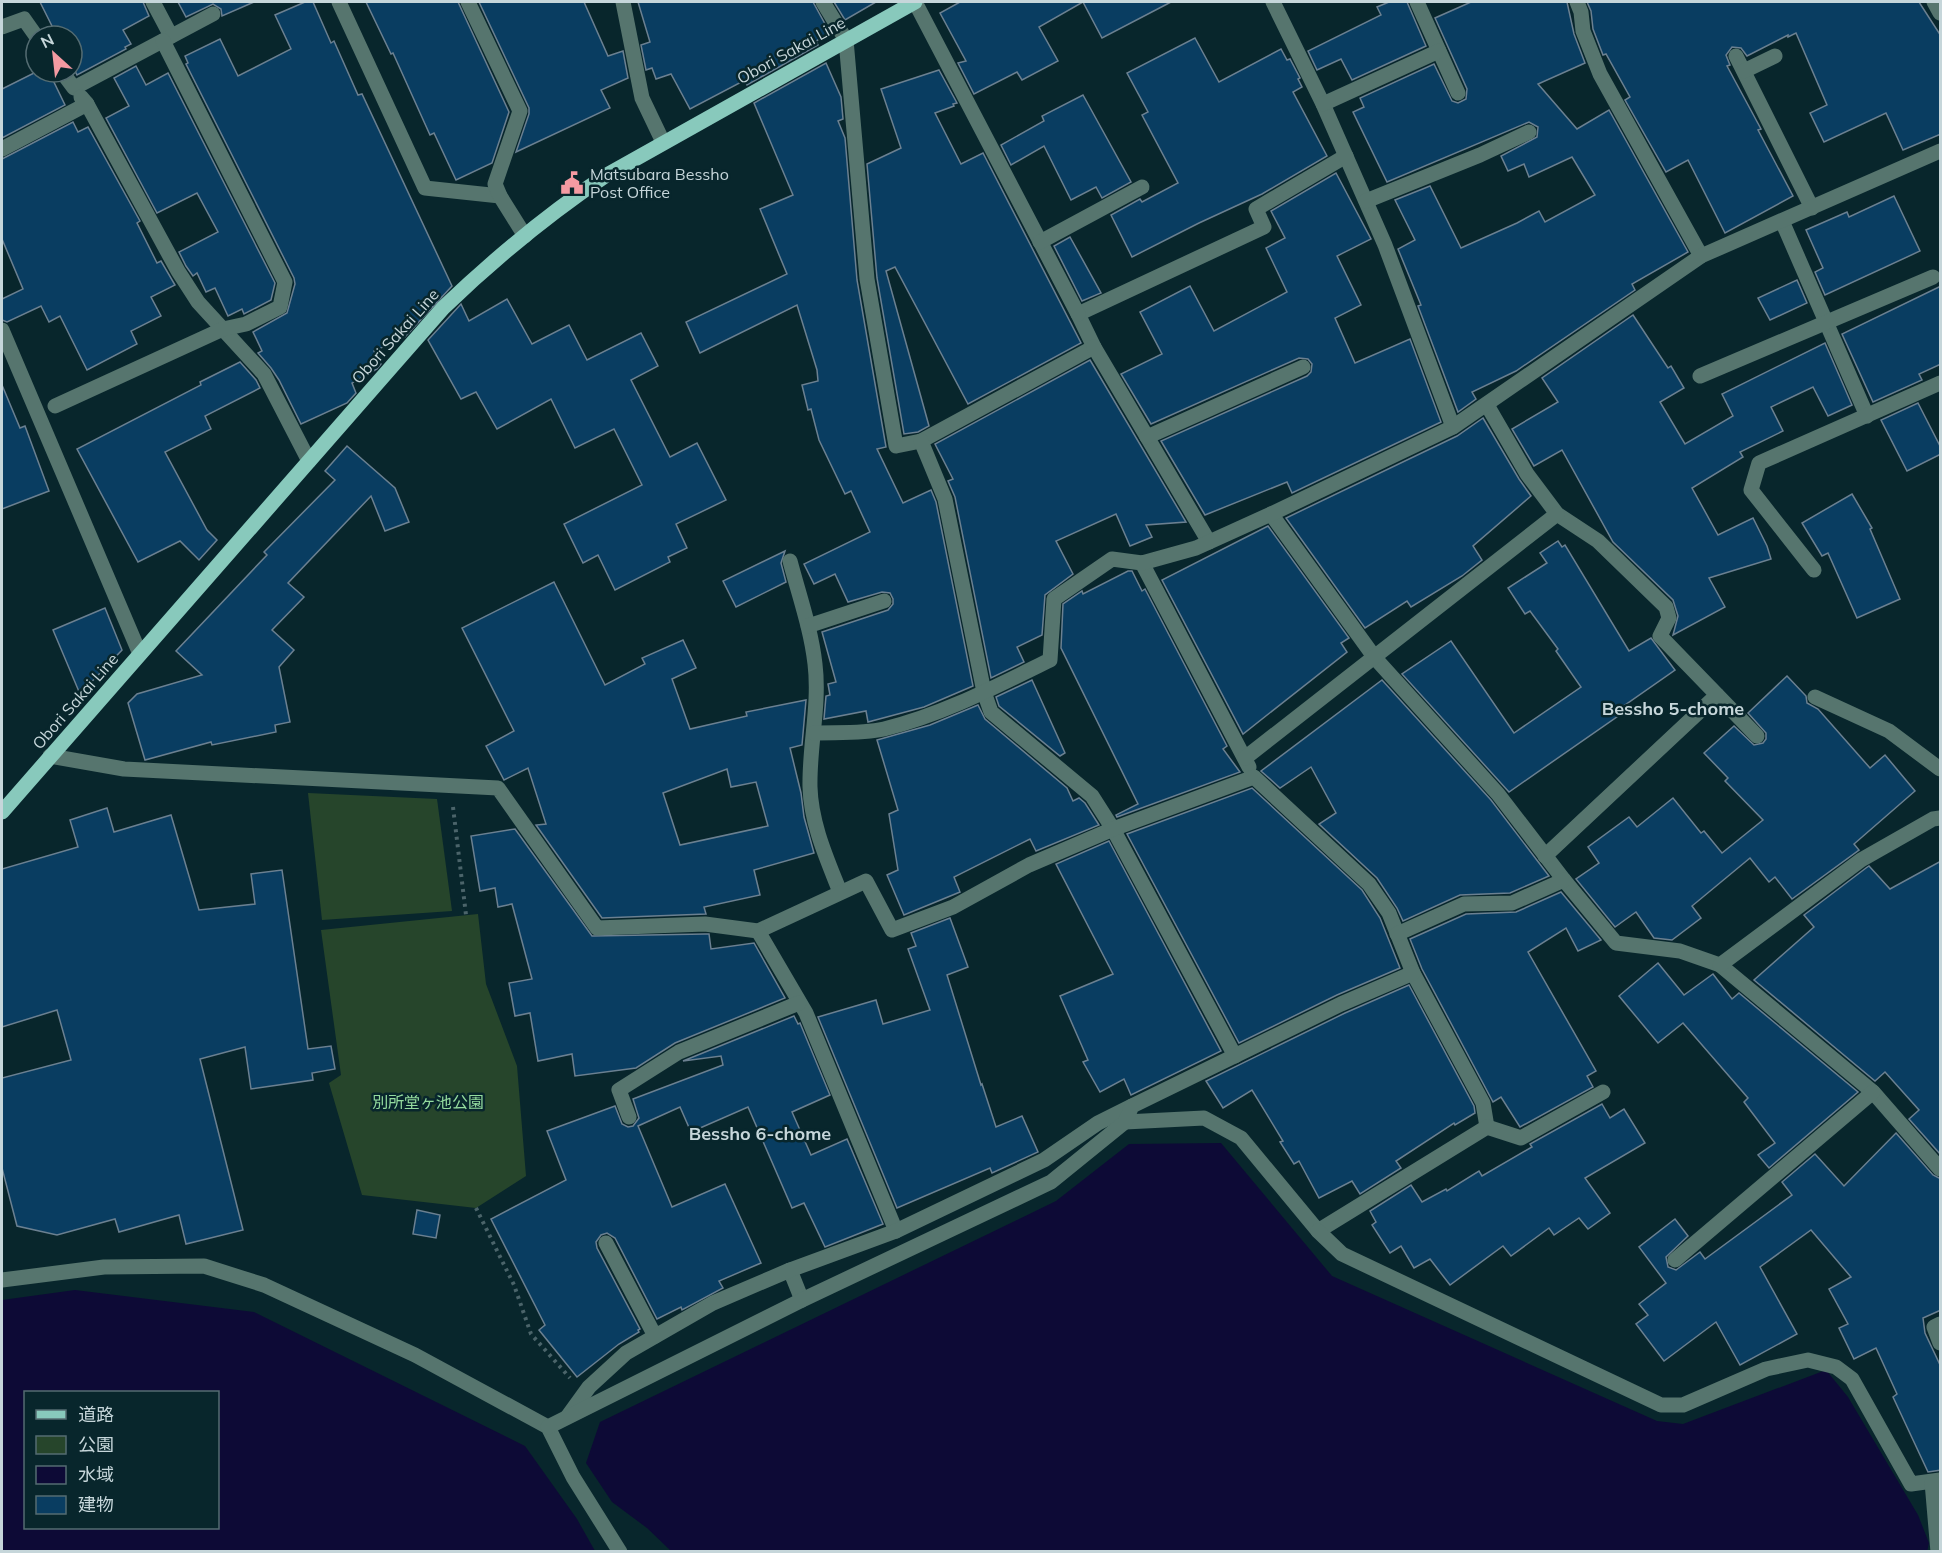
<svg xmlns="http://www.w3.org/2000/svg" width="1942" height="1553" font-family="Mulish,'Noto Sans JP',sans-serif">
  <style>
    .green { fill: #26452b }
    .water { fill: #0d0a36; fill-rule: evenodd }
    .building { fill: #093d61; stroke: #6b8091; stroke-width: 1.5; fill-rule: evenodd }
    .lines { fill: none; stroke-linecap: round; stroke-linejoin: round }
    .path { stroke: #4b646a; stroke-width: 4; stroke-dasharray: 3 4.5; stroke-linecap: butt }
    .minor { stroke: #56756e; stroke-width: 15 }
    .major { stroke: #88c9bc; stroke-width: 15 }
    .labels { text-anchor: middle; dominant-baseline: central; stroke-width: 5; stroke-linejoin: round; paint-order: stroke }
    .street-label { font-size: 16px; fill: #c6d6da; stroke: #08262c }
    .poi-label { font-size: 16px; fill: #c6d6da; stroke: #08262c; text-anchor: start }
    .park-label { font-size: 16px; fill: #94db9e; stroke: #08262c }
    .neighbourhood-label { font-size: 18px; font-weight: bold; fill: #c6d6da; stroke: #08262c }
  </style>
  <rect width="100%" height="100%" fill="#08262c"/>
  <g class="green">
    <polygon points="308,793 437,799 452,911 322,920"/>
    <polygon points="478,914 486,984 517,1066 526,1176 476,1208 362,1195 329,1083 341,1075 321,930"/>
  </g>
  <g class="water">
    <polygon points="1221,1143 1332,1276 1657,1421 1683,1424 1826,1370 1848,1397 1918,1515 1929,1543 1927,1552 671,1551 647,1528 612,1502 586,1463 600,1422 1056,1201 1129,1144"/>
    <path d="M75 1290 254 1312 525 1446 577 1519 595 1551H2V1300ZM26 1392H218V1528H26Z"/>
  </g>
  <g class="building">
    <polygon points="40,2 143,2 149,16 123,30 131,44 125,47 126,49 77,75 72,65 72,36 57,36"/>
    <polygon points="178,2 254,2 222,16 221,9 213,4 186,17"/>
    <polygon points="305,2 313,2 331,43 334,41 358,95 362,94 452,286 405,337 374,351 381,364 377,369 352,383 356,393 347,403 301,424 279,380 271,368 258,353 262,351 253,332 287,313 295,284 294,278 186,64 188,63 185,56 220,39 238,76 291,49 275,15"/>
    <polygon points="366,2 458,2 509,112 492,163 456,180 434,133 430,135 393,53 391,54"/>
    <polygon points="479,2 584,2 608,56 623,51 628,78 601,90 610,108 516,152 529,114 529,108"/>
    <polygon points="638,2 813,2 830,33 816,41 818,45 747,85 745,80 690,109 671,74 656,79 652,68 646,70 641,45 650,42"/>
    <polygon points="834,2 876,2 845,20"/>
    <polygon points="960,2 1083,2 1039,27 1058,61 1022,80 1017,72 974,94 958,63 966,61 940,13"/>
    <polygon points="1083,2 1171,2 1102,38"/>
    <polygon points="1389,2 1407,2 1426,46 1352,80 1341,59 1317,70 1308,51 1381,15 1377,7"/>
    <polygon points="1471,2 1567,2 1574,34 1585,63 1538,84 1577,129 1609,110 1688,252 1632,284 1635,290 1516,371 1472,392 1476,399 1458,412 1418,306 1421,305 1398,249 1415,240 1395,200 1430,186 1461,248 1517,223 1539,211 1545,222 1595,195 1572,157 1529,177 1524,164 1508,171 1501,156 1537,137 1538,127 1529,122 1387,182 1353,112 1364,107 1360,98 1434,64 1452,101 1458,103 1466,99 1467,89 1435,18"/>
    <polygon points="1587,2 1919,2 1941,36 1941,134 1903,150 1886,113 1824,142 1810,113 1827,105 1796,33 1788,37 1788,35 1747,56 1741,48 1732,47 1726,55 1730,65 1727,66 1761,129 1758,130 1793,196 1725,233 1688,160 1666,172 1625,100 1630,97 1606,54 1603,55 1593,29 1591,11"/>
    <polygon points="1195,38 1219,82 1281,49 1287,60 1290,59 1300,78 1298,79 1302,87 1293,92 1327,156 1262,194 1199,223 1132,257 1111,215 1140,199 1142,202 1178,183 1142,115 1148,112 1127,73"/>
    <polygon points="826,63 841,97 843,119 838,121 845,138 857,280 886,447 877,449 903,503 931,490 936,502 973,686 924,707 868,722 866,711 824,719 826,696 830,695 828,684 836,682 822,632 888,610 893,604 893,599 890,593 882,592 848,602 835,574 814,584 804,564 870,532 851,491 845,494 819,440 811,409 808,410 802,385 818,381 817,370 797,305 700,353 686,322 787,274 760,209 793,195 754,103"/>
    <polygon points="136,66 146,85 168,73 275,283 271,300 244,314 242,309 228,316 215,288 206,292 197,273 193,276 186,266 179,252 218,232 197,193 157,213 106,118 129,106 114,78"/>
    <polygon points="939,70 957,103 953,104 954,106 935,113 961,164 983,153 1081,343 968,404 895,267 886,271 929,426 918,432 904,434 877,278 867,164 901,148 881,89"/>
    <polygon points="36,72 49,72 65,105 2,138 2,89"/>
    <polygon points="1083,95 1131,182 1102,198 1096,187 1071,200 1044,146 1011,165 1001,145 1044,121 1042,116"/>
    <polygon points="73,122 78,132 88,127 140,221 137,223 157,263 161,261 175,285 151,297 161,316 131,331 137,344 87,370 60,316 49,322 41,306 7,322 2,320 2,299 23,289 2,239 2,159"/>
    <polygon points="1336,173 1371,239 1337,256 1361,305 1335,318 1355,363 1410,339 1441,422 1292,493 1287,482 1205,515 1161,441 1307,376 1311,372 1312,364 1308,359 1299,358 1151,424 1121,374 1162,354 1140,312 1190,286 1214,331 1287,292 1266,248 1285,238 1271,211"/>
    <polygon points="1894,196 1920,251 1825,295 1815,272 1823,268 1806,230 1847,212 1849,217"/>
    <polygon points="1070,237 1101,293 1082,301 1054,246"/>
    <polygon points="1797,280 1807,303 1770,320 1758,298"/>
    <polygon points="1941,286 1941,364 1919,374 1922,380 1873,402 1842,334"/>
    <polygon points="507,299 532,344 569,325 587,360 641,333 658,366 631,380 670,457 697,443 726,500 676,524 687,548 668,557 670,562 615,590 598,555 583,563 564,524 642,485 614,429 575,448 551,399 497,429 476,392 461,399 428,340 461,304 469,321"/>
    <polygon points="1633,315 1668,368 1671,366 1684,388 1660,402 1685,444 1733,416 1722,394 1825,343 1852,405 1828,416 1813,387 1771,407 1783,431 1740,452 1743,457 1692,488 1718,535 1753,518 1767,546 1771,559 1709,578 1725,607 1673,635 1678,616 1673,600 1613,542 1562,450 1534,466 1512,429 1558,402 1542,378"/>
    <polygon points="1090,360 1186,522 1146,525 1152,537 1130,546 1116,514 1056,541 1073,574 1045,595 1042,635 1017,647 1024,662 991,678 955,497 948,481 953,479 935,444"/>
    <polygon points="240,362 256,380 260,388 205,416 211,429 165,452 207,530 217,540 199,560 180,541 138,562 77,449 201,385 200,382"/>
    <polygon points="2,385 20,428 25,426 49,491 2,509"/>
    <polygon points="1918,403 1941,448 1941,454 1907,471 1881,420"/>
    <polygon points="1483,418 1519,479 1531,496 1473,546 1482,560 1462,576 1411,607 1407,601 1365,628 1286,518 1457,436"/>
    <polygon points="347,446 395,488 409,522 385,531 371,496 288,583 304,597 272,630 294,650 279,667 290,722 275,725 276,732 212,745 211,742 145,760 128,703 137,694 202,675 176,651 267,555 264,552 335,480 325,471"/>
    <polygon points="1852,494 1872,528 1870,529 1900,599 1857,618 1828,553 1822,556 1802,523"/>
    <polygon points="1268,526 1349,638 1341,643 1347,652 1243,734 1162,580"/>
    <polygon points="1558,541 1562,547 1565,545 1629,651 1651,638 1675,670 1618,710 1621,714 1509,792 1402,674 1451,641 1514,733 1581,687 1556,651 1558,649 1530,611 1525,614 1508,588 1547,563 1540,553"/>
    <polygon points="785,551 781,563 786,582 736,607 723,581"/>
    <polygon points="1128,571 1132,571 1142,591 1145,589 1227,746 1223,749 1240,772 1117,817 1116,815 1138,804 1061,648 1063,604 1082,591 1083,594"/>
    <path d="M554 582 605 685 645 664 642 658 683 640 696 668 672 679 690 729 747 716 746 712 806 700 802 745 790 748 801 793 804 817 814 853 754 870 760 895 704 907 706 914 602 918 536 825 546 824 528 768 504 780 486 746 514 731 462 628ZM727 769 731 787 756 782 768 826 680 845 663 793Z"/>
    <polygon points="105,608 122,650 80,694 53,630"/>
    <polygon points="1787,676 1806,696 1807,703 1818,709 1870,768 1885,755 1915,791 1854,844 1859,850 1792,899 1775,877 1769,882 1750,858 1692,906 1701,918 1672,940 1654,938 1636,912 1615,927 1576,879 1599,863 1588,847 1629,817 1637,827 1673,798 1701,833 1704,831 1722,853 1763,820 1725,781 1728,778 1704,753 1734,726 1754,745 1763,743 1766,739 1766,733 1748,713"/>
    <polygon points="1032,680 1065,753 1060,756 999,706 996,697"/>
    <polygon points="1382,680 1491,800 1549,876 1510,893 1460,895 1403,921 1397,908 1377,878 1319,824 1336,813 1311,767 1280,788 1261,771"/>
    <polygon points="978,705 985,719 1067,788 1073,801 1079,798 1085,803 1099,825 1036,851 1030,839 954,877 960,892 904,915 887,875 898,870 889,814 898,810 877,740 930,725"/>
    <polygon points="1252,788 1362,890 1380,918 1400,968 1337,995 1239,1043 1127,834"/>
    <polygon points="107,808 114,832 171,815 199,910 255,904 251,874 282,870 308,1049 331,1046 335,1069 312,1073 313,1080 251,1089 245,1047 200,1059 243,1230 186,1244 179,1215 119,1232 115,1219 57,1235 17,1226 2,1168 2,1078 71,1060 57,1010 2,1027 2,869 78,847 70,820"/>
    <polygon points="515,829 592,936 705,934 709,934 711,949 754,943 785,998 675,1043 636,1068 575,1076 572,1054 538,1061 530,1013 515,1016 509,983 532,979 512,904 498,907 495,888 480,891 471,836"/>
    <polygon points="1109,841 1221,1051 1131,1095 1124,1079 1100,1092 1083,1062 1088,1060 1060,996 1113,974 1056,864"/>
    <polygon points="1941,861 1941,1155 1909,1119 1919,1110 1885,1072 1875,1081 1754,980 1814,927 1804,915 1866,868 1869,866 1890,889"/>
    <polygon points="1561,892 1601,940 1578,951 1566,928 1528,952 1596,1071 1587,1076 1593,1087 1520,1127 1501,1097 1493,1102 1422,969 1410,939 1466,914 1516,912"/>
    <polygon points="950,918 968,967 947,975 981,1085 982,1084 996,1127 1022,1116 1038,1152 992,1173 990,1168 897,1208 818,1017 876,1000 883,1024 930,1010 908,949 916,946 911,933"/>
    <polygon points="1658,963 1684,995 1713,974 1732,999 1739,993 1858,1092 1769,1168 1758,1155 1775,1143 1744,1102 1748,1098 1683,1023 1658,1043 1619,996"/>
    <polygon points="1409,985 1474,1106 1475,1113 1455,1125 1454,1123 1396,1161 1401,1168 1360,1194 1352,1181 1319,1198 1299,1161 1294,1164 1280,1142 1283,1141 1252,1090 1223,1108 1206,1081 1345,1013"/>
    <polygon points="794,1016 798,1024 800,1023 830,1095 792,1112 811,1155 847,1139 883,1224 825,1247 804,1203 792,1208 748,1107 691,1132 680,1107 638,1126 672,1207 725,1184 761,1263 719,1281 723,1288 682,1310 681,1307 657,1319 615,1238 607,1233 601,1235 596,1242 597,1248 640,1329 638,1330 639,1332 619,1344 577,1377 539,1330 545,1325 491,1219 566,1180 547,1131 615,1106 622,1124 628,1127 633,1126 639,1118 633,1099 723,1065 721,1056 683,1061"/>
    <polygon points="1602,1104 1610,1118 1624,1109 1645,1143 1585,1178 1610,1213 1588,1229 1579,1218 1554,1235 1549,1228 1511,1256 1503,1246 1450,1285 1430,1259 1414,1268 1401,1246 1390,1253 1372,1225 1376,1222 1370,1211 1411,1185 1422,1202 1446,1189 1447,1191 1479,1171 1482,1176 1532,1147 1530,1144"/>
    <polygon points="1896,1133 1933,1175 1941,1179 1941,1310 1923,1318 1925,1333 1941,1367 1941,1470 1928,1472 1893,1397 1897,1394 1876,1348 1854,1359 1839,1328 1848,1324 1829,1289 1851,1277 1811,1230 1760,1267 1797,1334 1740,1365 1716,1322 1664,1361 1636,1324 1648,1315 1639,1304 1666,1283 1639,1247 1675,1219 1688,1236 1666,1257 1668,1267 1676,1270 1700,1252 1705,1259 1792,1195 1782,1182 1815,1154 1844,1186"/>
    <polygon points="417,1210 440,1215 436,1238 413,1234"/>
  </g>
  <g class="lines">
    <g class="path">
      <polyline points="453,807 466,915"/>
      <polyline points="476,1208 514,1285 531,1334 570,1378"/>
    </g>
    <g class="minor">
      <polyline points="153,2 171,36"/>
      <polyline points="339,2 425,188 500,196"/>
      <polyline points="468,2 520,111 495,184 500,196 525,236"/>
      <polyline points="623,2 642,98 663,142"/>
      <polyline points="823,2 846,40 867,279 896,446 921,441 1094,347 1078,314 1264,227 1256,209 1346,156"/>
      <polyline points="915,2 1078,314"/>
      <polyline points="1273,2 1323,104 1385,245 1453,427"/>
      <polyline points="1417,2 1458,93"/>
      <polyline points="1577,2 1581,12 1583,31 1600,74 1701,256"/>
      <polyline points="1934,2 1940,13"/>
      <polyline points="2,27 24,19 36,36"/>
      <polyline points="1736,56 1812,208"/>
      <polyline points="1744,71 1775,56"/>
      <polyline points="62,72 74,88 213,14"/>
      <polyline points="87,104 178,271 198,302 264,374 309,461"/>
      <polyline points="1323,104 1439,51"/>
      <polyline points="2,149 87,104 81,97"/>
      <polyline points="1366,201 1480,155 1529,132"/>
      <polyline points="1782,221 1867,416"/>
      <polyline points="1040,242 1142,187"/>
      <polyline points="2,330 140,654"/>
      <polyline points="1094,347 1209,542"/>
      <polyline points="1700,376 1933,277"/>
      <polyline points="1487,405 1527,474 1557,514 1598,541 1666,607 1669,618 1660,636 1757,736"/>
      <polyline points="55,406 223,329 246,324 280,307 285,282 163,41"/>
      <polyline points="1147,437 1303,367"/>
      <polyline points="921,441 945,499 984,692 991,712 1092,796 1113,829 1235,1056"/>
      <polyline points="1271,514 1375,658 1498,794 1564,880 1616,943 1680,951 1720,965 1873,1092 1940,1169"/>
      <path d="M790 561C799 595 811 629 815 664 820 705 809 746 810 787 811 824 827 859 840 892"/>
      <polyline points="1142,563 1249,767"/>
      <polyline points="1814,570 1751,490 1759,463 1940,383"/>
      <polyline points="808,626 884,601"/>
      <polyline points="1815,697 1889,731 1940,769"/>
      <path d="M814 733C836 732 862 734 884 729 942 715 997 686 1050 660L1054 599 1112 559 1142 563 1196 548 1271 514 1453 427 1701 256 1940 151"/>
      <polyline points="50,756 124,769 498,788 597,928 705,924 758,931 866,881 892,930 953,907 1029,865 1113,829 1254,777 1369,884 1389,913 1413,973 1483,1103 1487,1127"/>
      <polyline points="1245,758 1557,514"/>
      <polyline points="1545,856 1717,695"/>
      <polyline points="758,931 806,1013 896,1231"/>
      <polyline points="1397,934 1464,904 1512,903 1564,880"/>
      <polyline points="1720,965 1861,860 1933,819 1940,818"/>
      <polyline points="629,1117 619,1090 679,1052 799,1003"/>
      <polyline points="1125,1122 1204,1118 1241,1138 1318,1231 1487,1127 1521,1138 1603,1092"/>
      <polyline points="1318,1231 1342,1254 1661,1405 1683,1405 1766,1369 1808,1360 1836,1367 1852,1379 1911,1484 1940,1480"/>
      <polyline points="606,1243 655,1336"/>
      <polyline points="1675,1260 1873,1092"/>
      <polyline points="790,1270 802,1300"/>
      <polyline points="2,1280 104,1267 204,1266 264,1285 415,1355 548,1427 573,1477 620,1552"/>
      <polyline points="1940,1324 1934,1327 1940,1343"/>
      <polyline points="568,1416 589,1387 626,1353 713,1303 790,1270 896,1231 1044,1160 1098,1123 1132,1106"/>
      <polyline points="548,1427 802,1300 1051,1182 1125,1122 1132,1106 1341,1004 1413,973"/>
      <polyline points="1932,1482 1938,1552"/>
    </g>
    <path class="major" d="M2 812 443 308C493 260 547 215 605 176L915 2"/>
  </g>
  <defs>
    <g id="civic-bare" transform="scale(1.8)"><path d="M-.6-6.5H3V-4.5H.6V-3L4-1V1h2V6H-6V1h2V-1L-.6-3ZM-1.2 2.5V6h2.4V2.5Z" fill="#f49aa2" stroke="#08262c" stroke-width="2.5" paint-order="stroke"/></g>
  </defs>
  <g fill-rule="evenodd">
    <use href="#civic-bare" x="572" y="183"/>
  </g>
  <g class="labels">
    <g class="street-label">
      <text transform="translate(791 50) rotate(-29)">Obori Sakai Line</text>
      <text transform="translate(395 336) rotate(-48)">Obori Sakai Line</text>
      <text transform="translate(75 701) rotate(-49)">Obori Sakai Line</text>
    </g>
    <g class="poi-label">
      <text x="590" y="174">Matsubara Bessho<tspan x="590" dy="18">Post Office</tspan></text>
    </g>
    <g class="park-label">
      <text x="428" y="1102">別所堂ヶ池公園</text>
    </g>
    <g class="neighbourhood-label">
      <text x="1673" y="708">Bessho 5-chome</text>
      <text x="760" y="1133">Bessho 6-chome</text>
    </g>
  </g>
  <rect width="1942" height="1553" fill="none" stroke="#c6d6da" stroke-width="6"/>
  <rect x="24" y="1391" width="195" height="138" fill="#08262c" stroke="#546c72" stroke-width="1.5"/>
  <rect x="36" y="1410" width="30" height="9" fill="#88c9bc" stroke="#546c72" stroke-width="1.5"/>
  <text x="78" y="1421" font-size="18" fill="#c6d6da">道路</text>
  <rect x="36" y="1436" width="30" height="18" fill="#26452b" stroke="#546c72" stroke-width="1.5"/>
  <text x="78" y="1451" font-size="18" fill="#c6d6da">公園</text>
  <rect x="36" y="1466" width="30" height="18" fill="#0d0a36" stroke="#546c72" stroke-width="1.5"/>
  <text x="78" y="1481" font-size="18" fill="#c6d6da">水域</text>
  <rect x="36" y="1496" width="30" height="18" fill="#093d61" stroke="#546c72" stroke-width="1.5"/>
  <text x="78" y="1511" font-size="18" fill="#c6d6da">建物</text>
  <g transform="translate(54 54) rotate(333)"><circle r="28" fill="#08262c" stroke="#546c72" stroke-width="1.5"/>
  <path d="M0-4.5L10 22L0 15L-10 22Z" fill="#f49aa2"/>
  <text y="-9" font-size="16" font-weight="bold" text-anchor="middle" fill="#c6d6da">N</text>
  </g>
</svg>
